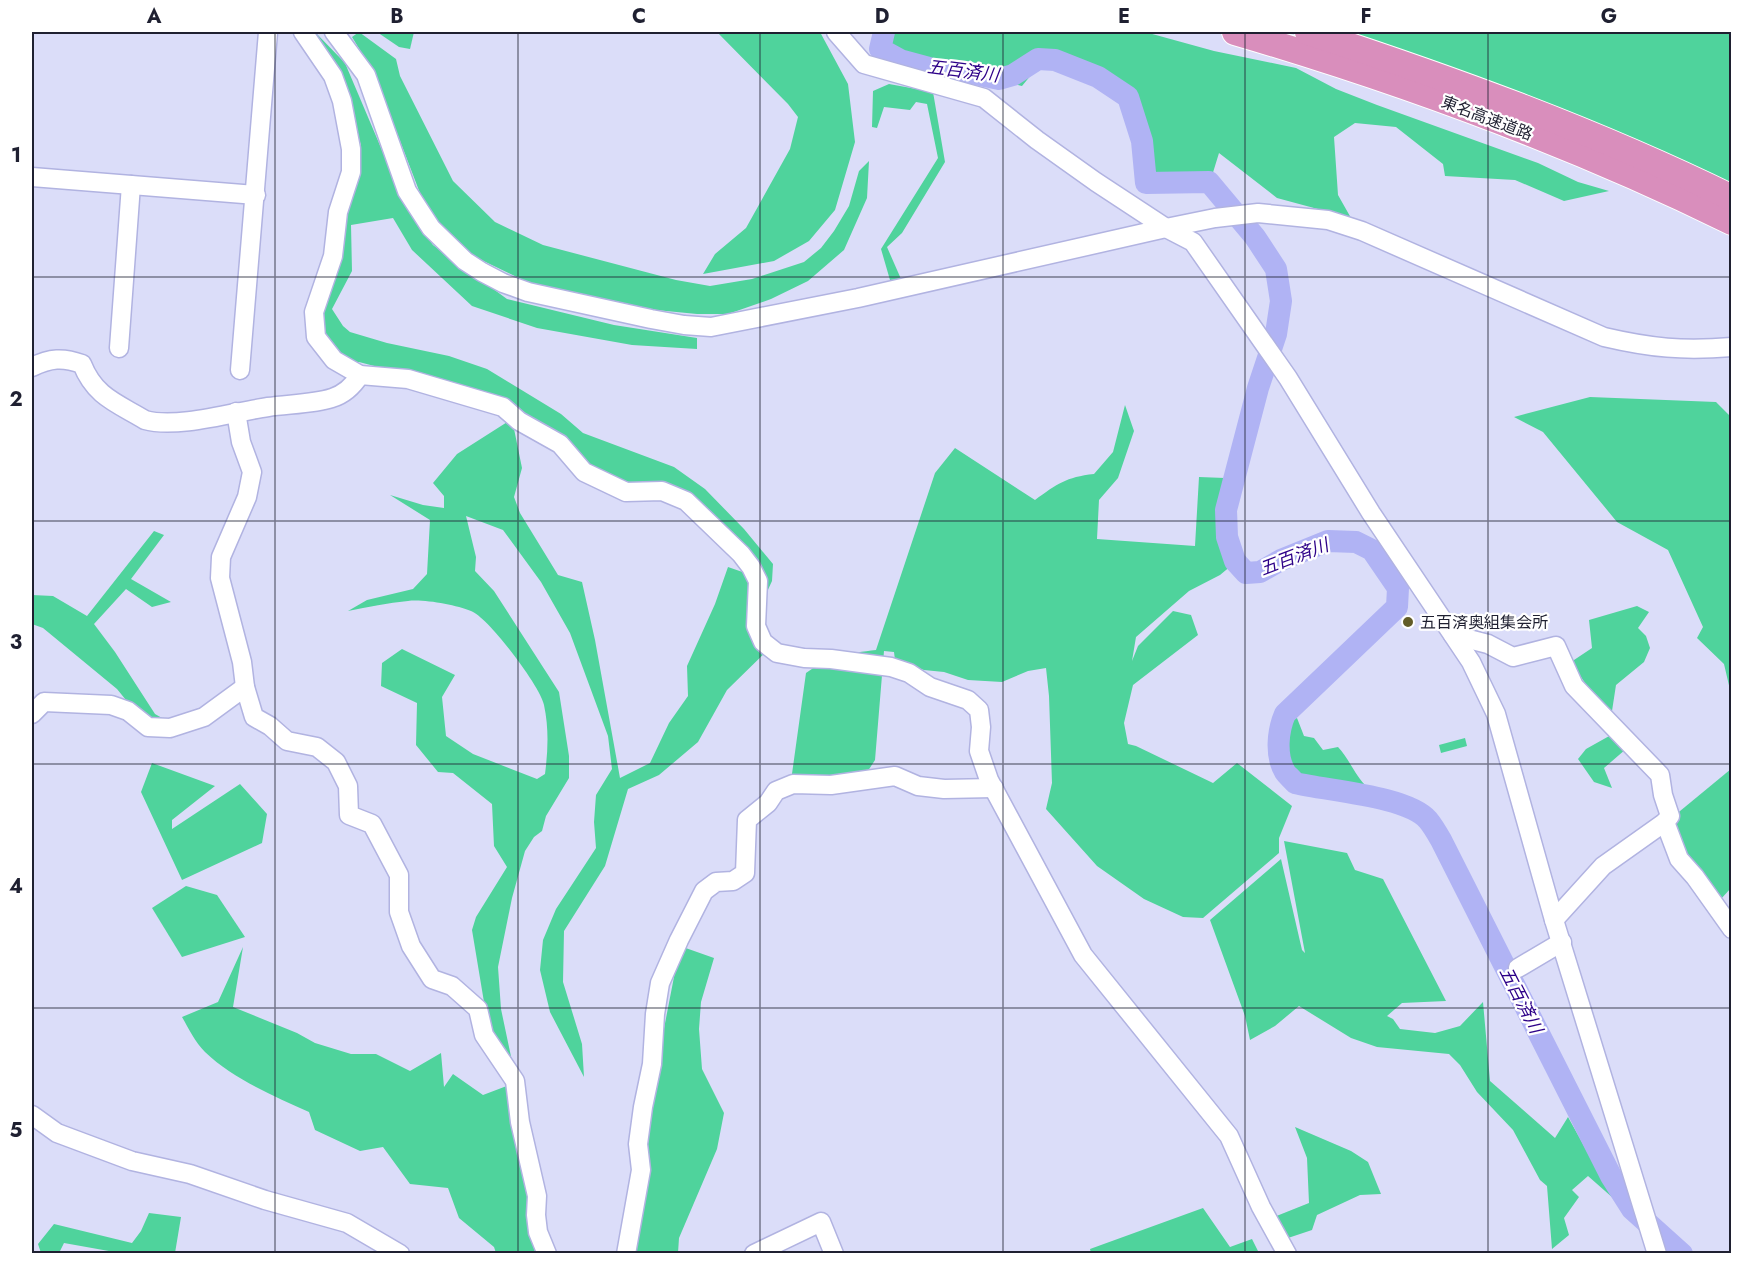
<svg xmlns="http://www.w3.org/2000/svg" width="1763" height="1285" font-family="Jost,'Noto Sans JP',sans-serif">
  <style>
    .green { fill: #4fd39c }
    .lines { fill: none; stroke-linecap: round; stroke-linejoin: round }
    .river { stroke: #b0b3f4; stroke-width: 22 }
    .minor-casing { stroke: #b1b3e1; stroke-width: 21 }
    .highway-casing { stroke: #fff; stroke-width: 28 }
    .minor { stroke: #fff; stroke-width: 18 }
    .highway { stroke: #d98ebc; stroke-width: 26 }
    .grid { fill: none; stroke: #1f2031; stroke-width: 1.5; stroke-opacity: 0.55 }
    .poi-dot { fill: #625c28; stroke: #fff; stroke-width: 2 }
    .labels { text-anchor: middle; dominant-baseline: central; stroke-width: 4.5; stroke-linejoin: round; paint-order: stroke }
    .street-label { font-size: 16px; fill: #1f2031; stroke: #fff }
    .poi-label { font-size: 16px; fill: #1f2031; stroke: #fff; text-anchor: start }
    .water-label { font-size: 18px; font-style: italic; fill: #2d0188; stroke: #fff }
    .neatline { fill: none; stroke: #1f2031; stroke-width: 2 }
    .grid-label { font-size: 20px; text-anchor: middle; font-weight: bold; fill: #1f2031 }
  </style>
  <rect width="100%" height="100%" fill="#dbddf9"/>
  <g class="green">
    <polygon points="310,32 315,32 345,63 407,209 433,245 507,299 614,325 697,338 697,349 632,345 537,328 472,306 412,250 393,218 351,225 352,271 332,309 343,326 350,332 387,343 449,356 487,369 561,414 583,433 674,467 705,489 744,529 773,564 772,581 760,607 763,576 669,488 610,479 504,400 359,362 344,362 319,323 333,285 339,249 355,184 361,145 339,79"/>
    <polygon points="359,32 396,59 400,76 453,181 495,222 543,245 676,280 710,286 752,279 804,262 821,248 834,231 849,206 859,171 869,161 867,198 844,250 808,281 771,299 728,314 697,314 656,310 527,282 465,252 428,214 374,73 352,37"/>
    <polygon points="377,32 414,32 410,49 399,47"/>
    <polygon points="717,32 820,32 848,84 855,142 835,210 809,241 774,261 703,274 715,254 746,228 790,149 798,117 788,104"/>
    <path d="M875 32H1145L1214 51 1296 68 1336 89 1377 105 1538 163 1578 182 1609 191 1564 201 1515 180 1445 176 1443 164 1396 127 1355 123 1334 137 1338 195 1351 218 1277 198 1219 153 1211 179 1148 178 1130 105C1109 71 1072 71 1036 69L1022 86 966 73 942 78 892 65 870 53Z"/>
    <polygon points="1345,32 1731,32 1731,186"/>
    <polygon points="889,84 933,92 945,162 902,233 887,247 901,279 890,280 881,249 938,158 927,104 916,102 910,110 884,107 877,128 872,127 873,91"/>
    <polygon points="1590,397 1716,402 1731,417 1731,694 1724,664 1697,638 1703,627 1668,550 1617,522 1543,432 1514,417"/>
    <path d="M1125 405 1134 431 1118 478 1099 500 1097 539 1195 546 1199 477 1225 478 1220 527 1232 565 1220 575 1189 591 1136 637 1132 661 1138 646 1173 611 1191 615 1198 635 1133 685 1124 723 1128 744 1136 746 1213 783 1237 763 1292 806 1279 838V853L1203 918 1183 917 1144 899 1097 866 1046 809 1052 783 1049 696 1046 668 1028 671 1002 682 968 680 944 672 924 670 895 660 894 652 884 651 875 760 864 777 791 781 806 673C828 657 850 653 876 650L935 473 955 448 1035 500C1057 484 1066 477 1094 474L1113 452Z"/>
    <path d="M512 419 522 468 514 497 520 513 558 575 582 582 595 640 620 778 650 763 669 723 688 696 687 666 715 604 728 567 754 576 770 648 727 690 698 742 659 775 628 789 605 866 564 931 563 982 582 1044 584 1077 550 1012 540 970 543 940 556 909 596 848 594 822 596 795 612 769 608 736 570 633 541 582 503 530 466 516 476 557 475 571 494 591 559 692 569 756V778L546 816 542 831 534 837 525 851 512 898 498 967 501 1009 513 1066 488 1026 472 930 476 917 507 867 494 846 492 804 453 773 438 772 416 745 417 703 381 686 382 663 402 649 455 675 442 697 446 736 473 754 537 779 545 774C548 751 549 728 544 705 541 687 488 617 471 611 456 605 424 599 408 601 388 603 368 607 348 611L367 600 413 589 427 574 430 520 390 495 423 505 444 508V496L433 483 457 454Z"/>
    <polygon points="154,531 164,535 131,579 171,602 152,607 126,589 94,624 115,652 155,714 176,726 148,727 117,689 43,628 32,624 32,595 53,596 87,616"/>
    <polygon points="1637,606 1649,612 1638,628 1646,636 1650,648 1644,662 1616,685 1612,711 1593,695 1571,662 1592,648 1589,620"/>
    <path d="M1297 718 1304 736 1314 738 1323 750 1338 747C1350 760 1355 776 1368 788 1365 789 1362 791 1359 791 1346 793 1299 783 1292 772 1285 761 1286 734 1287 721Z"/>
    <polygon points="1611,735 1626,749 1604,768 1612,788 1594,782 1578,759 1586,749"/>
    <polygon points="1465,738 1467,746 1441,753 1439,745"/>
    <polygon points="152,763 215,786 172,820 172,829 240,784 267,814 262,843 182,880 141,792"/>
    <polygon points="1731,769 1731,888 1720,900 1679,859 1674,816"/>
    <polygon points="1284,841 1347,853 1355,870 1383,879 1446,1001 1402,1003 1387,1016 1393,1019 1400,1029 1435,1033 1460,1026 1483,1002 1490,1081 1555,1138 1568,1117 1613,1198 1588,1176 1572,1190 1579,1197 1564,1218 1569,1235 1552,1249 1547,1186 1540,1180 1513,1130 1477,1092 1460,1065 1449,1054 1377,1047 1351,1038 1299,1006 1275,1026 1250,1040 1245,1016 1210,920 1281,859 1302,950 1305,953"/>
    <polygon points="186,886 217,895 245,937 182,957 152,908"/>
    <polygon points="680,946 714,958 701,1002 699,1029 702,1069 724,1113 717,1149 679,1238 678,1253 631,1254 642,1142"/>
    <path d="M243 947 233 1007 297 1033 315 1043 351 1054H376L410 1071 441 1053 444 1087 453 1074 483 1095 512 1084 530 1164 531 1218 535 1250 533 1253H496L494 1247 459 1218 448 1188 410 1184 383 1147 360 1151 315 1130 309 1112C274 1096 233 1079 205 1052 195 1042 189 1029 182 1017L218 1002Z"/>
    <polygon points="1295,1127 1351,1151 1368,1162 1381,1194 1360,1195 1317,1215 1312,1230 1285,1239 1274,1217 1309,1203 1307,1158"/>
    <polygon points="1203,1208 1230,1247 1252,1239 1259,1253 1091,1253 1090,1249"/>
    <polygon points="149,1213 181,1217 175,1253 120,1253 64,1243 59,1253 41,1253 38,1244 54,1224 132,1243 141,1231"/>
    <polygon points="1658,1226 1688,1253 1674,1253 1665,1244"/>
  </g>
  <g class="lines">
    <path class="river" d="M884 32 880 49 900 60 937 70 966 72 999 79 1013 75 1038 59 1055 60 1098 77 1128 97 1142 141 1146 183 1209 182 1255 237 1276 269 1281 301 1276 334 1258 388 1226 510 1227 537 1235 561 1246 573 1260 572 1281 560 1328 541 1356 542 1372 550 1398 588 1397 607 1285 714C1278 730 1275 755 1285 772 1287 775 1292 779 1295 783 1328 791 1407 796 1428 820 1433 826 1437 833 1441 840L1611 1176 1632 1209 1682 1254"/>
    <g class="minor-casing">
      <g id="minor">
        <polyline points="303,32 333,76 342,101 351,149 351,172 338,212 333,256 314,312 316,337 334,360 360,375 408,379 503,407 519,421 560,444 584,472 626,492 662,491 686,501 741,554 751,567 758,581 756,626 763,642 777,653 804,658 831,659 891,667 909,673 930,687 968,700 979,710 981,727 979,751 989,780 1083,955 1229,1136 1261,1207 1287,1254"/>
        <path d="M334 32 366 75 407 191 431 228 465 261 482 272 503 283 528 292 651 319 684 325 711 327 858 298 1166 228 1215 218 1258 213 1328 220 1362 231 1604 337C1651 348 1683 351 1732 347"/>
        <polyline points="836,32 864,64 984,98 1037,140 1096,182 1166,228 1193,242 1288,378 1371,513 1471,662 1496,714 1554,920 1657,1254"/>
        <polyline points="32,177 256,195"/>
        <polyline points="119,348 131,185"/>
        <path d="M32 367C50 358 63 357 82 364 95 397 117 403 145 420 177 429 234 412 268 407 288 404 314 404 332 398 345 394 353 386 360 375"/>
        <polyline points="240,370 268,32"/>
        <polyline points="236,412 241,442 252,472 247,497 221,557 220,578 242,662 245,687 254,717 270,726 287,741 317,747 336,762 348,786 349,815 372,824 399,875 399,912 411,946 432,979 452,986 478,1009 484,1035 515,1081 520,1122 537,1196 536,1215 538,1232 547,1254"/>
        <polyline points="1453,635 1488,644 1513,657 1556,646 1574,686 1660,775 1663,795 1670,816 1665,822 1603,866 1554,920"/>
        <polyline points="32,714 44,702 111,705 128,711 148,727 170,728 204,717 245,687"/>
        <polyline points="1665,822 1679,859 1695,877 1732,929"/>
        <polyline points="1518,968 1562,942"/>
        <polyline points="32,1115 57,1133 132,1161 190,1174 265,1200 347,1223 400,1254"/>
        <polyline points="626,1254 641,1170 638,1144 643,1107 652,1064 655,1014 660,983 679,940 704,891 716,882 733,881 745,873 747,820 768,803 776,791 793,784 831,785 895,776 918,786 944,789 994,788"/>
        <polyline points="754,1254 821,1222 834,1254"/>
      </g>
    </g>
    <g class="highway-casing">
      <g id="highway">
        <path d="M1235 32C1405 82 1573 144 1732 222"/>
        <path d="M1308 32C1452 79 1595 131 1732 198"/>
      </g>
    </g>
    <use href="#minor" class="minor"/>
    <use href="#highway" class="highway"/>
  </g>
  <path class="grid" d="M275 32V1254M518 32V1254M760 32V1254M1003 32V1254M1245 32V1254M1488 32V1254M32 277H1732M32 521H1732M32 764H1732M32 1008H1732"/>
  <circle class="poi-dot" cx="1408" cy="622" r="6"/>
  <g class="labels">
    <g class="street-label">
      <text transform="translate(1487 118) rotate(21)">東名高速道路</text>
    </g>
    <g class="poi-label">
      <text x="1420" y="622">五百済奥組集会所</text>
    </g>
    <g class="water-label">
      <text transform="translate(963 71) rotate(7)">五百済川</text>
      <text transform="translate(1294 557) rotate(-21)">五百済川</text>
      <text transform="translate(1521 1000) rotate(63)">五百済川</text>
    </g>
  </g>
  <rect width="1763" height="1285" fill="none" stroke="#ffffff" stroke-width="66"/>
  <rect x="33" y="33" width="1697" height="1219" class="neatline"/>
  <g class="grid-label">
    <text x="154" y="23">A</text>
    <text x="397" y="23">B</text>
    <text x="639" y="23">C</text>
    <text x="882" y="23">D</text>
    <text x="1124" y="23">E</text>
    <text x="1366" y="23">F</text>
    <text x="1609" y="23">G</text>
    <text x="16" y="162">1</text>
    <text x="16" y="406">2</text>
    <text x="16" y="649">3</text>
    <text x="16" y="893">4</text>
    <text x="16" y="1137">5</text>
  </g>
</svg>
